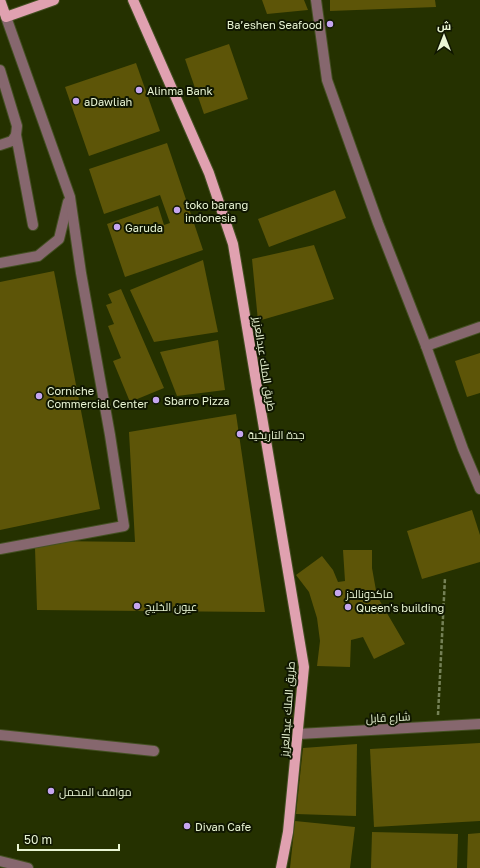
<svg xmlns="http://www.w3.org/2000/svg" width="480" height="868" font-family="'Golos Text',Cairo,sans-serif">
  <style>
    .building { fill: #5d5508 }
    .lines { fill: none; stroke-linecap: round; stroke-linejoin: round }
    .minor-casing { stroke: #445022; stroke-width: 12 }
    .major-casing { stroke: #445022; stroke-width: 12 }
    .path { stroke: #758156; stroke-width: 2.5; stroke-dasharray: 4 2; stroke-linecap: butt }
    .minor { stroke: #86676e; stroke-width: 10 }
    .major { stroke: #e0a1b0; stroke-width: 10 }
    .poi-dot { fill: #c6a6f0; stroke: #101701; stroke-width: 1.5 }
    .labels { text-anchor: middle; dominant-baseline: central; stroke-width: 4; stroke-linejoin: round; paint-order: stroke }
    .poi-label { font-size: 11px; fill: #e9f5d4; stroke: #101701; text-anchor: start }
    .street-label { font-size: 11px; fill: #e9f5d4; stroke: #101701 }
  </style>
  <rect width="100%" height="100%" fill="#253100"/>
  <g class="building">
    <polygon points="262,0 304,0 308,10 267,14"/>
    <polygon points="330,0 435,0 436,7 330,11"/>
    <polygon points="229,44 248,99 204,114 185,59"/>
    <polygon points="136,63 160,131 89,156 65,87"/>
    <polygon points="167,143 203,250 125,277 107,224 158,206 164,225 170,223 160,195 104,214 89,169"/>
    <polygon points="335,190 346,218 269,247 258,219"/>
    <polygon points="314,245 334,299 258,321 252,259"/>
    <polygon points="203,260 218,332 154,342 130,290"/>
    <polygon points="54,271 100,509 0,530 0,282"/>
    <polygon points="121,289 164,388 130,402 113,361 121,358 108,326 114,324 106,305 112,303 108,294"/>
    <polygon points="218,340 225,390 177,396 160,352"/>
    <polygon points="480,353 480,393 467,397 455,361"/>
    <polygon points="236,414 265,612 37,610 35,548 51,541 135,542 129,432"/>
    <polygon points="472,510 480,535 480,562 422,579 407,531"/>
    <polygon points="343,550 372,550 372,568 377,596 405,644 374,659 363,637 351,640 350,667 317,666 320,641 317,618 309,592 296,575 322,556 333,570 338,582 345,581"/>
    <polygon points="480,743 480,821 374,827 370,749"/>
    <polygon points="357,744 356,816 296,814 303,748"/>
    <polygon points="295,821 355,827 350,868 290,868"/>
    <polygon points="372,832 458,834 457,868 371,868"/>
    <polygon points="480,833 480,868 467,868 468,834"/>
  </g>
  <g class="lines">
    <g class="minor-casing">
      <g id="minor">
        <polyline points="316,0 327,80 378,223 426,346 463,449 480,489"/>
        <polyline points="0,70 17,126 16,135 12,141 0,145"/>
        <polyline points="16,135 33,225"/>
        <polyline points="0,263 38,256 59,239 68,202"/>
        <polyline points="426,346 480,327"/>
        <polyline points="0,549 124,526 110,435 81,273 70,197 6,17"/>
        <polyline points="298,734 480,724"/>
        <polyline points="0,735 154,751"/>
        <polyline points="0,861 28,868"/>
      </g>
    </g>
    <g class="major-casing">
      <g id="major">
        <polyline points="0,0 6,17 54,0"/>
        <polyline points="133,0 209,173 233,244 304,667 288,832 281,868"/>
      </g>
    </g>
    <polyline class="path" points="438,715 445,578"/>
    <use href="#minor" class="minor"/>
    <use href="#major" class="major"/>
  </g>
  <g class="poi-dot">
    <circle cx="330" cy="24" r="4"/>
    <circle cx="139" cy="90" r="4"/>
    <circle cx="76" cy="101" r="4"/>
    <circle cx="177" cy="210" r="4"/>
    <circle cx="117" cy="227" r="4"/>
    <circle cx="39" cy="396" r="4"/>
    <circle cx="156" cy="400" r="4"/>
    <circle cx="240" cy="434" r="4"/>
    <circle cx="338" cy="593" r="4"/>
    <circle cx="137" cy="606" r="4"/>
    <circle cx="348" cy="607" r="4"/>
    <circle cx="51" cy="791" r="4"/>
    <circle cx="187" cy="826" r="4"/>
  </g>
  <g class="labels">
    <g class="poi-label">
      <text x="322" y="24" text-anchor="end">Ba’eshen Seafood</text>
      <text x="147" y="90">Alinma Bank</text>
      <text x="84" y="101">aDawliah</text>
      <text x="185" y="204">toko barang<tspan x="185" dy="13">indonesia</tspan></text>
      <text x="125" y="227">Garuda</text>
      <text x="47" y="390">Corniche<tspan x="47" dy="13">Commercial Center</tspan></text>
      <text x="164" y="400">Sbarro Pizza</text>
      <text x="248" y="434">جدة التاريخية</text>
      <text x="346" y="593">ماكدونالدز</text>
      <text x="145" y="606">عيون الخليج</text>
      <text x="356" y="607">Queen's building</text>
      <text x="59" y="791">مواقف المحمل</text>
      <text x="195" y="826">Divan Cafe</text>
    </g>
    <g class="street-label">
      <text transform="translate(265 364) rotate(81)">طريق الملك عبدالعزيز</text>
      <text transform="translate(287 709) rotate(-86)">طريق الملك عبدالعزيز</text>
      <text transform="translate(388 717) rotate(-3)">شارع قابل</text>
    </g>
  </g>
  <g transform="translate(444 36)" stroke="#101701" stroke-width="3" paint-order="stroke">
  <path d="M0-3L7 15L0 10L-7 15Z" fill="#e9f5d4"/>
  <text y="-6" font-size="11" font-weight="bold" text-anchor="middle" fill="#e9f5d4">ش</text>
  </g>
  <path d="M18 844v6h101v-6" fill="none" stroke="#e9f5d4" stroke-width="2"/>
  <text x="24" y="844" font-size="12" fill="#e9f5d4" stroke="#101701" stroke-width="3" paint-order="stroke">50 m</text>
</svg>
